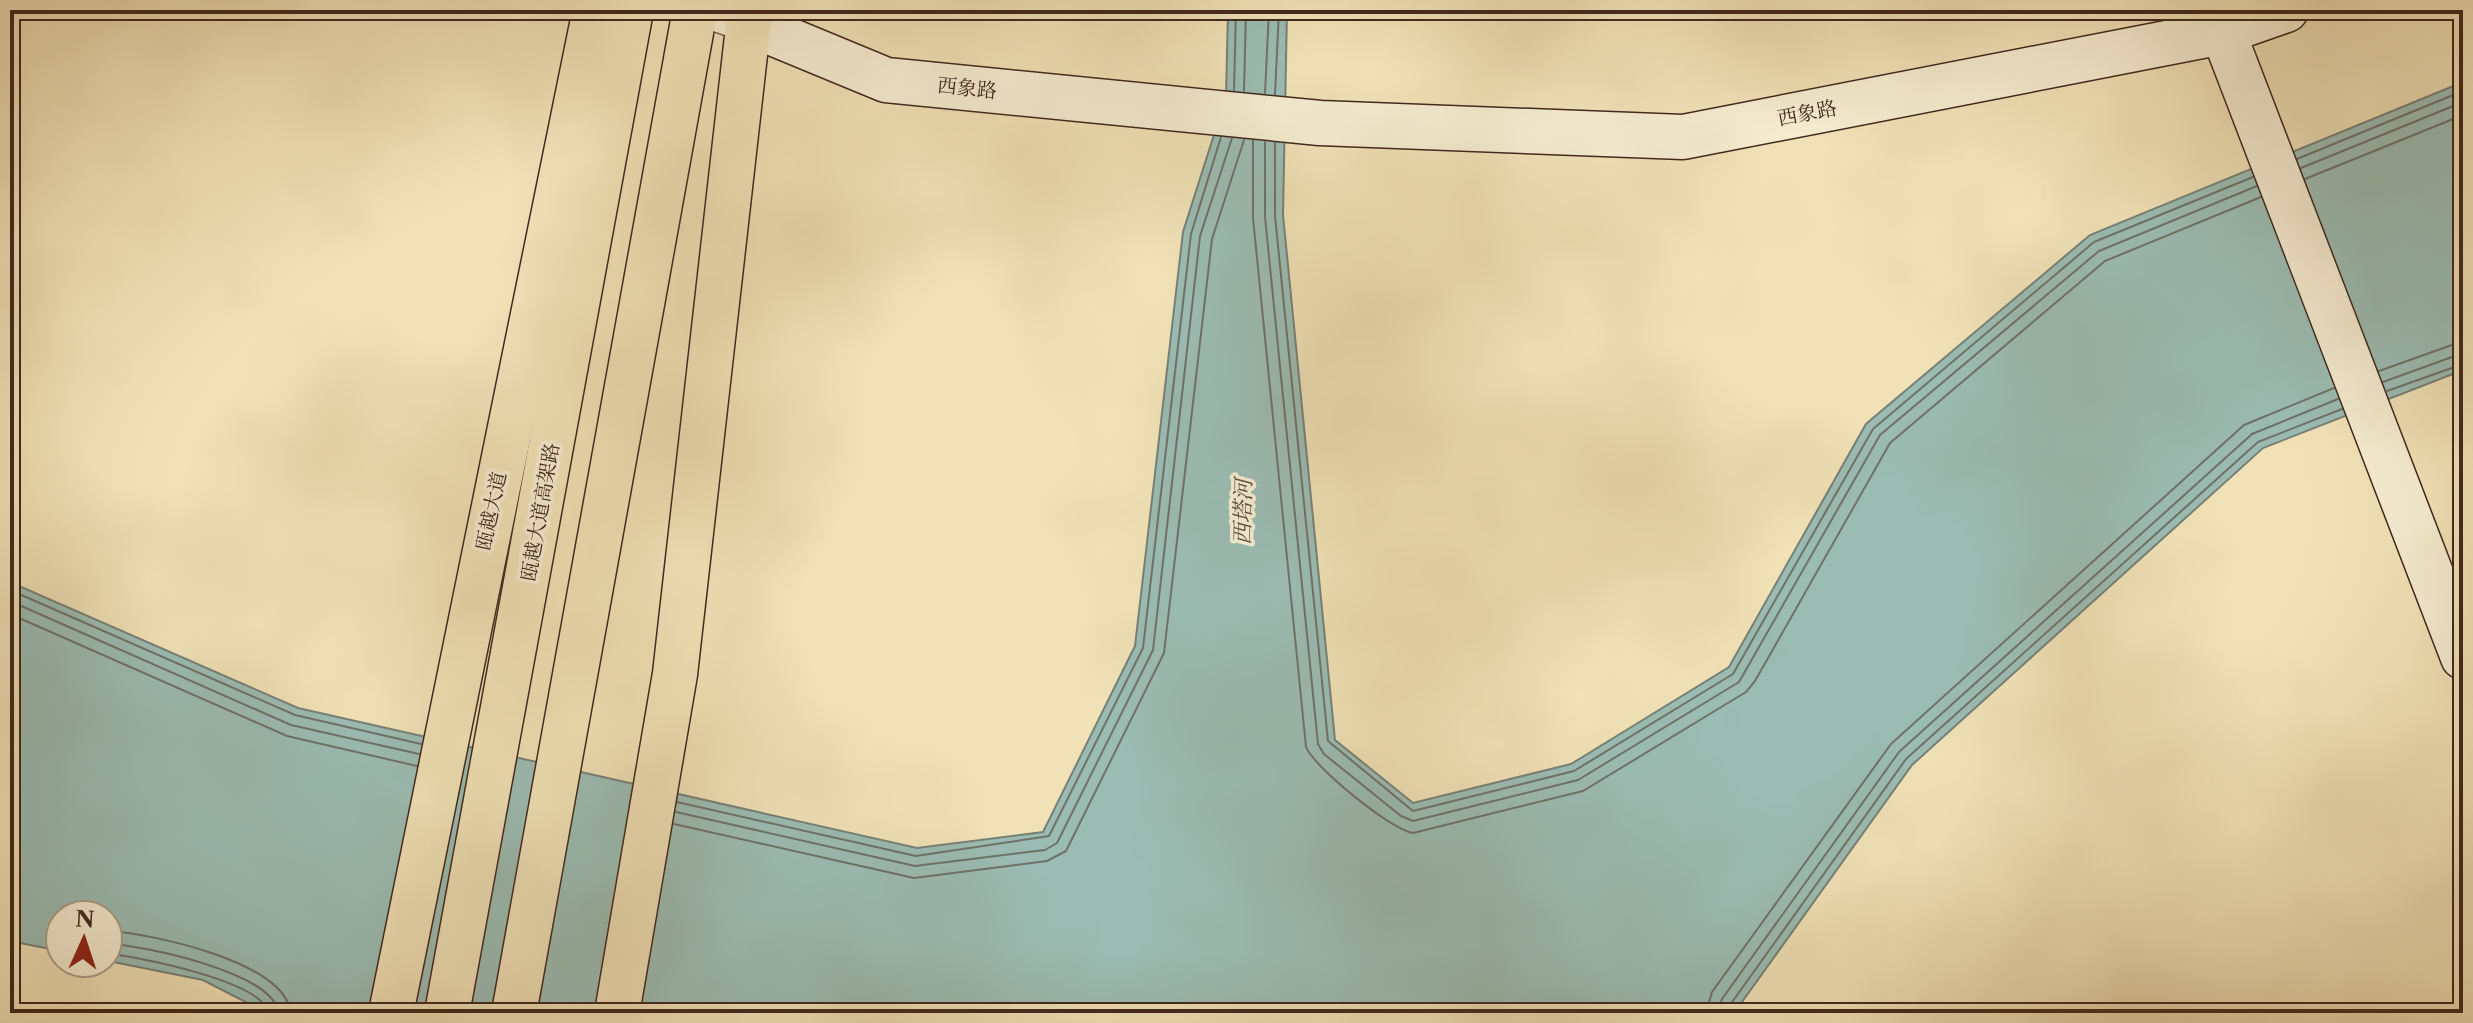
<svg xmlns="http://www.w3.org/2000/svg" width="2473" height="1023" font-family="'Libre Caslon Text','Noto Serif SC',serif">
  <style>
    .water { fill: #9bbcb3; stroke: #778178; stroke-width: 2 }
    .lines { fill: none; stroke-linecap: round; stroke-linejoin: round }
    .shore { stroke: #6e7269; stroke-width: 2 }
    .street-casing { stroke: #6c5645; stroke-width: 41 }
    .secondary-casing { stroke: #40281f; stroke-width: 47 }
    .highway-casing { stroke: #40281f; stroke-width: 47 }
    .street { stroke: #f5ecd0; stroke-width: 38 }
    .secondary { stroke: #f5ecd0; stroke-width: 44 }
    .highway { stroke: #f0e1b6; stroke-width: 44 }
    .labels { text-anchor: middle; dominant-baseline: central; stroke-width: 7; stroke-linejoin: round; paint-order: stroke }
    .street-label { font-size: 20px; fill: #40281f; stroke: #f5ecd0 }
    .water-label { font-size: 22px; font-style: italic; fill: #574d44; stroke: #f5ecd0 }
  </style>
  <rect width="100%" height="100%" fill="#f0e1b6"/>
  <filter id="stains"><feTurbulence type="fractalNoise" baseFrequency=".0025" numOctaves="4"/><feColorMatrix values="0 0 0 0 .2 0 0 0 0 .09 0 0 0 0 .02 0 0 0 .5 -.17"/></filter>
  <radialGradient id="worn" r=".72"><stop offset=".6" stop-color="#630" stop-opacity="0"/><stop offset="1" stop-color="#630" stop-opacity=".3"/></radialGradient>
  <polygon class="water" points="1228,10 1287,10 1283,215 1335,740 1413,803 1571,764 1729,667 1866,424 2090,235 2463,82 2463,370 2263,448 1912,765 1734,1013 267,1013 203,980 108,961 108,915 60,915 60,951 10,941 10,582 298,708 917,848 1043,832 1135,646 1183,232 1226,97"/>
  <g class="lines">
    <g class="shore">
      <polyline points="1234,90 1236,10"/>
      <polyline points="1244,91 1246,10"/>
      <polyline points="1265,93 1269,10"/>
      <polyline points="1275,94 1279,10"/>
      <path d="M1253 140V218L1306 747C1314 767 1391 830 1413 833L1583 791 1746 692 1755 681 1890 443 2105 261 2261 197"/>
      <polyline points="1265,142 1265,217 1318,744 1324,754 1401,816 1413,821 1578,780 1739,682 1880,435 2099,251 2257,186"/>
      <polyline points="1275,143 1275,216 1328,741 1413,811 1574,771 1733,674 1873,429 2094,242 2253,177"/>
      <polyline points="2297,159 2463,91"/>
      <polyline points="2301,168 2463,102"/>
      <polyline points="2305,179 2463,115"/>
      <polyline points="2379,371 2463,341"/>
      <polyline points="2383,382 2463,353"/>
      <polyline points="2387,391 2463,364"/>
      <polyline points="10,590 295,715 421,744"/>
      <polyline points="10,601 291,725 419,754"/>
      <polyline points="10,614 287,736 417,766"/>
      <polyline points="677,802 916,856 1049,836 1143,648 1191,234 1221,137"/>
      <polyline points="676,812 915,866 1045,850 1057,843 1153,650 1200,236 1232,138"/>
      <polyline points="674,824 914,878 1047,861 1066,851 1164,653 1212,239 1244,140"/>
      <path d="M108 931C150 933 289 963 290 1013"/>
      <path d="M108 944C142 945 276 973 278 1013"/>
      <path d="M108 954C137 956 265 982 268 1013"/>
      <polyline points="1706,1013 1712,992 1891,744 2244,425 2334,388"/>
      <polyline points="1718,1013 1722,999 1899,752 2252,434 2338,399"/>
      <polyline points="1728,1013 1730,1005 1906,759 2258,442 2342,409"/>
    </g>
    <g class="street-casing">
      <polyline id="street" points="711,10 748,23"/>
    </g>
    <g class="secondary-casing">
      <g id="secondary">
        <polyline points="748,23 886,80 1320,123 1683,137 2223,32 2286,10"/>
        <polyline points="2223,32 2463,657"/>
      </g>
    </g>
    <g class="highway-casing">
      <g id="highway">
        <polyline points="391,1013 595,10"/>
        <polyline points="447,1013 631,10"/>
        <polyline points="514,1013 695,10"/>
        <polyline points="617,1013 675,674 750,10"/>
      </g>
    </g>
    <use href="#street" class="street"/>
    <use href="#secondary" class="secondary"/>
    <use href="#highway" class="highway"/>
  </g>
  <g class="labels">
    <g class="street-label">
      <text transform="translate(967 88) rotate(6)">西象路</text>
      <text transform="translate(1807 113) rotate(-11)">西象路</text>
      <text transform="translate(491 511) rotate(-78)">瓯越大道</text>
      <text transform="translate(540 512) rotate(-80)">瓯越大道高架路</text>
    </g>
    <g class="water-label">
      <text transform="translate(1243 512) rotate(-89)">西塔河</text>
    </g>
  </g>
  <rect width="2473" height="1023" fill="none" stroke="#f0e1b6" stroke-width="40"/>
  <rect x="12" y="12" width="2449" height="999" fill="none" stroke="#40281f" stroke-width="4"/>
  <rect x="20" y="20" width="2433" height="983" fill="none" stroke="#40281f" stroke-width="2"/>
  <g transform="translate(84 939) rotate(3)"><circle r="38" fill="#f5ecd0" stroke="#ad9e89" stroke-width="2"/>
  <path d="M0-6L14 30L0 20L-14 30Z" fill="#8f2418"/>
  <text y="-12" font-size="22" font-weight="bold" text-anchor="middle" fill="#40281f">N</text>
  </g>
  <rect width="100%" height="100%" filter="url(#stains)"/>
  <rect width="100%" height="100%" fill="url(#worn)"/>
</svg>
